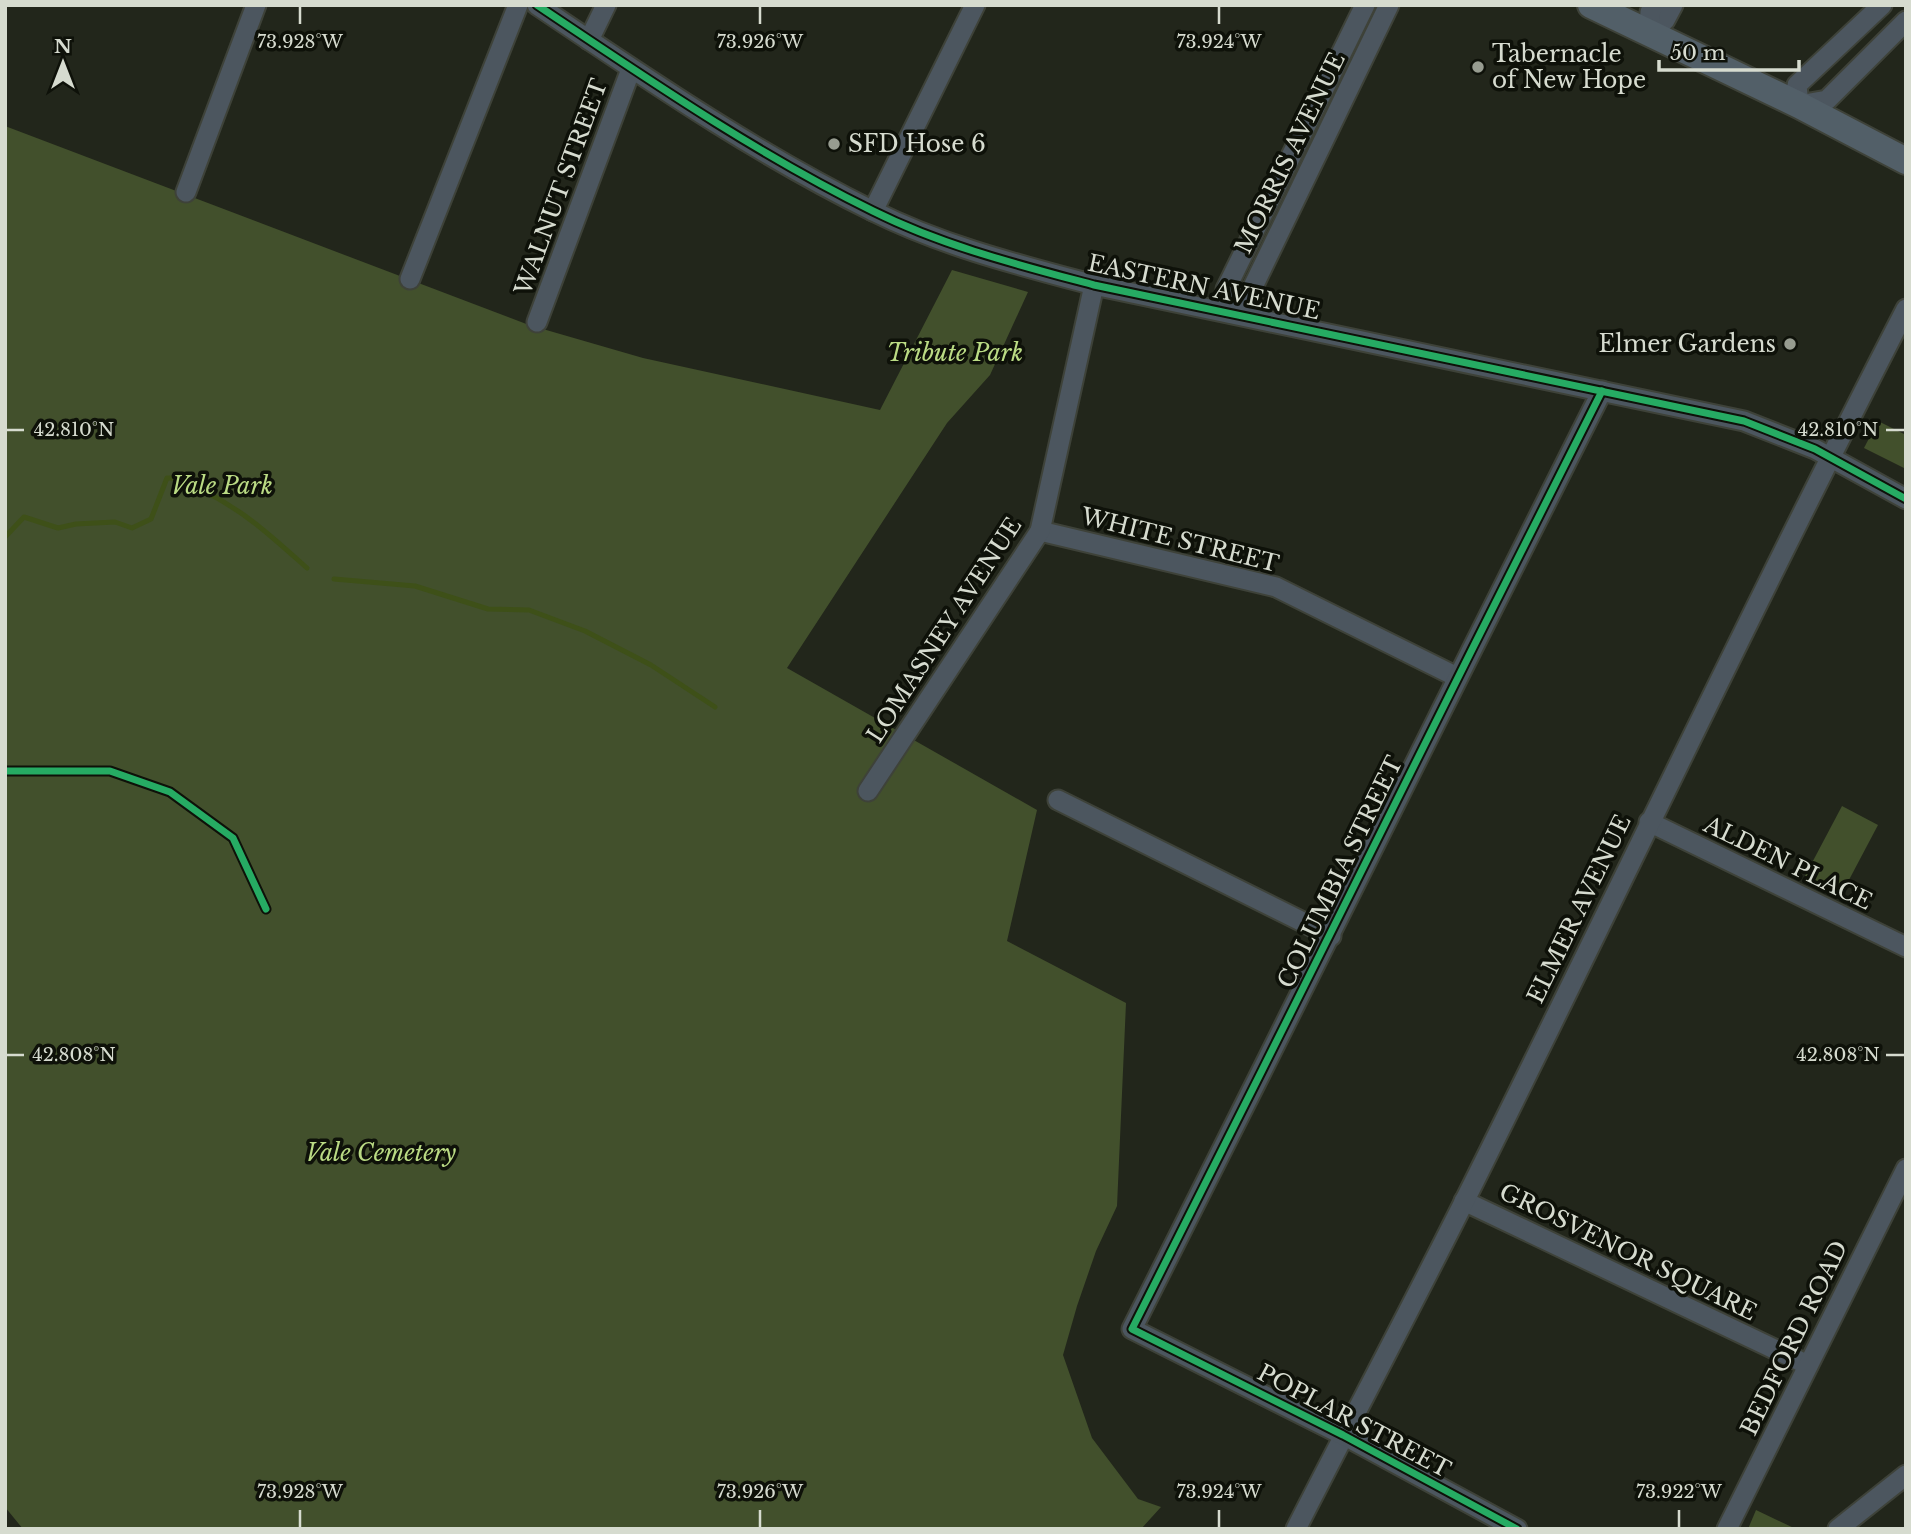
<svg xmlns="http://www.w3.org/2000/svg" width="1911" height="1534" font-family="'Libre Baskerville',serif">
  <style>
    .green { fill: #42502c }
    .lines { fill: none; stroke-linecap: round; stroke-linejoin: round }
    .stream { stroke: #3e5018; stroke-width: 5 }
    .minor-casing { stroke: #3e4239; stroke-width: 23 }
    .major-casing { stroke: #3e4239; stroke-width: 30 }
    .minor { stroke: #4c565f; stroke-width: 19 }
    .major { stroke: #525f68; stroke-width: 26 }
    .cycleway-casing { stroke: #0e1109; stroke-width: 11 }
    .cycleway { stroke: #26ab63; stroke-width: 7 }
    .ticks { fill: none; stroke: #d6dbcf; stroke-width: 2.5 }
    .poi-dot { fill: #979c90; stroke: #0e1109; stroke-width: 2.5 }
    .labels { text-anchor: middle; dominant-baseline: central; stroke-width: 7; stroke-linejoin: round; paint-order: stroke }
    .poi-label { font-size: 23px; fill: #d6dbcf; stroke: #0e1109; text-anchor: start }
    .street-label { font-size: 23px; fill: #d6dbcf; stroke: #0e1109 }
    .park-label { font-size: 23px; font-style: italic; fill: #badb84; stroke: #0e1109 }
    .ticks-label { font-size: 18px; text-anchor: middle; fill: #d6dbcf; stroke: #0e1109; stroke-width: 7; stroke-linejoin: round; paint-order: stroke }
  </style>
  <rect width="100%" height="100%" fill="#22261b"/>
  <g class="green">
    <polygon points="5,126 529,325 643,358 880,410 952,270 1028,292 990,375 947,423 787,668 1037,810 1007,941 1126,1003 1117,1206 1096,1251 1077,1306 1063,1355 1092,1438 1138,1499 1161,1507 1141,1529 23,1529 5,1507"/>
    <polygon points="1878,421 1906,435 1906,469 1864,448"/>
    <polygon points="1842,806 1878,825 1841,895 1805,876"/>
    <polygon points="1756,1510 1796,1529 1748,1529"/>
  </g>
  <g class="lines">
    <g class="stream">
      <path d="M5 537 24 517 58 528 76 524 115 522 132 528 151 519 167 478C180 477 190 484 202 490 246 512 271 536 307 568"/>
      <polyline points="334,579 415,586 488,609 529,610 585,631 651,665 715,707"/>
    </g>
    <g class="minor-casing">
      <g id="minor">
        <path d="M537 5C646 78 755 153 873 211 943 246 1019 265 1094 285L1744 421 1815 449 1906 499"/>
        <polyline points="1882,5 1797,85 1799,105 1827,100 1906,21"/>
        <polyline points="1649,34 1665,20 1673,5"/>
        <polyline points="1649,34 1650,12 1654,5"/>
        <polyline points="589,40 606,5"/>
        <polyline points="186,192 256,5"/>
        <polyline points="873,211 975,5"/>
        <polyline points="410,279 518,5"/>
        <polyline points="1228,312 1249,295 1389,5"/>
        <polyline points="1228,312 1226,289 1365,5"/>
        <polyline points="537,322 631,69"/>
        <polyline points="1040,531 1276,587 1457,677"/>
        <polyline points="868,791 1040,531 1094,285"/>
        <polyline points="1058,800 1331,936"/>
        <polyline points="1649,822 1906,947"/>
        <polyline points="1464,1201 1808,1365"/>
        <path d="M1296 1529C1352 1419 1410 1310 1465 1200 1613 903 1754 604 1906 309"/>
        <path d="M1517 1529 1343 1435 1132 1329C1290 1017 1444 703 1602 391"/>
        <polyline points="1727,1529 1906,1169"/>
        <polyline points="1838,1529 1906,1475"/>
      </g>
    </g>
    <g class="major-casing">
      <polyline id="major" points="1591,5 1799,105 1906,161"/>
    </g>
    <use href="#minor" class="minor"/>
    <use href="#major" class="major"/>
    <g class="cycleway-casing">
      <g id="cycleway">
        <path d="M537 5C646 78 755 153 873 211 943 246 1019 265 1094 285L1744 421 1815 449 1906 499"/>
        <polyline points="5,771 110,771 170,792 233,838 266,909"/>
        <path d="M1517 1529 1343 1435 1132 1329C1290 1017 1444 703 1602 391"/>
      </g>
    </g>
    <use href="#cycleway" class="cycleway"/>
  </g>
  <path class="ticks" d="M300 7V24M760 7V24M1219 7V24M7 430H24M1886 430H1904M7 1055H24M1886 1055H1904M300 1510V1527M760 1510V1527M1219 1510V1527M1679 1510V1527"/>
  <g class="poi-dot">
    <circle cx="1478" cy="67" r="7"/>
    <circle cx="834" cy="144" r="7"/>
    <circle cx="1790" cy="344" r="7"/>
  </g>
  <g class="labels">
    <g class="poi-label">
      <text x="1492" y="54">Tabernacle<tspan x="1492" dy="26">of New Hope</tspan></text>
      <text x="848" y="144">SFD Hose 6</text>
      <text x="1776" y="344" text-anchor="end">Elmer Gardens</text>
    </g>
    <g class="street-label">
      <text transform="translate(1290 153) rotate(-64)">MORRIS AVENUE</text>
      <text transform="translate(561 187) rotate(-70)">WALNUT STREET</text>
      <text transform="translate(1204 287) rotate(12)">EASTERN AVENUE</text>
      <text transform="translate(1180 540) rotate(14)">WHITE STREET</text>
      <text transform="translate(944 630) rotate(-57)">LOMASNEY AVENUE</text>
      <text transform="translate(1788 863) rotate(26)">ALDEN PLACE</text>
      <text transform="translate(1340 872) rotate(-64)">COLUMBIA STREET</text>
      <text transform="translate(1579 909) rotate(-64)">ELMER AVENUE</text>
      <text transform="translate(1628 1252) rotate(26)">GROSVENOR SQUARE</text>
      <text transform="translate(1794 1338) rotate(-64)">BEDFORD ROAD</text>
      <text transform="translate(1354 1421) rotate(28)">POPLAR STREET</text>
    </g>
    <g class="park-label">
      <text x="955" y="353">Tribute Park</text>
      <text x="222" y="486">Vale Park</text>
      <text x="381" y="1153">Vale Cemetery</text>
    </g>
  </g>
  <g class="ticks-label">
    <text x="300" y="48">73.928°W</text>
    <text x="760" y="48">73.926°W</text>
    <text x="1219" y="48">73.924°W</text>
    <text x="74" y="436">42.810°N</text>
    <text x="1838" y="436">42.810°N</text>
    <text x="74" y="1061">42.808°N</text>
    <text x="1838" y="1061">42.808°N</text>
    <text x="300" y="1498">73.928°W</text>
    <text x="760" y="1498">73.926°W</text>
    <text x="1219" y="1498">73.924°W</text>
    <text x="1679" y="1498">73.922°W</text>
  </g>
  <rect width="1911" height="1534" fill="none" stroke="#d6dbcf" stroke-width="14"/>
  <g transform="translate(63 63)" stroke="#0e1109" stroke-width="5" paint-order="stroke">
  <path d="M0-5L12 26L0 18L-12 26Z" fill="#d6dbcf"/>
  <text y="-10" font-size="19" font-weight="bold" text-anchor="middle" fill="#d6dbcf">N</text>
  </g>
  <path d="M1659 60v10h140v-10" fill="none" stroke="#d6dbcf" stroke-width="3.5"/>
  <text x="1670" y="60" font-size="21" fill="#d6dbcf" stroke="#0e1109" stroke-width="5" paint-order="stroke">50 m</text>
</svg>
